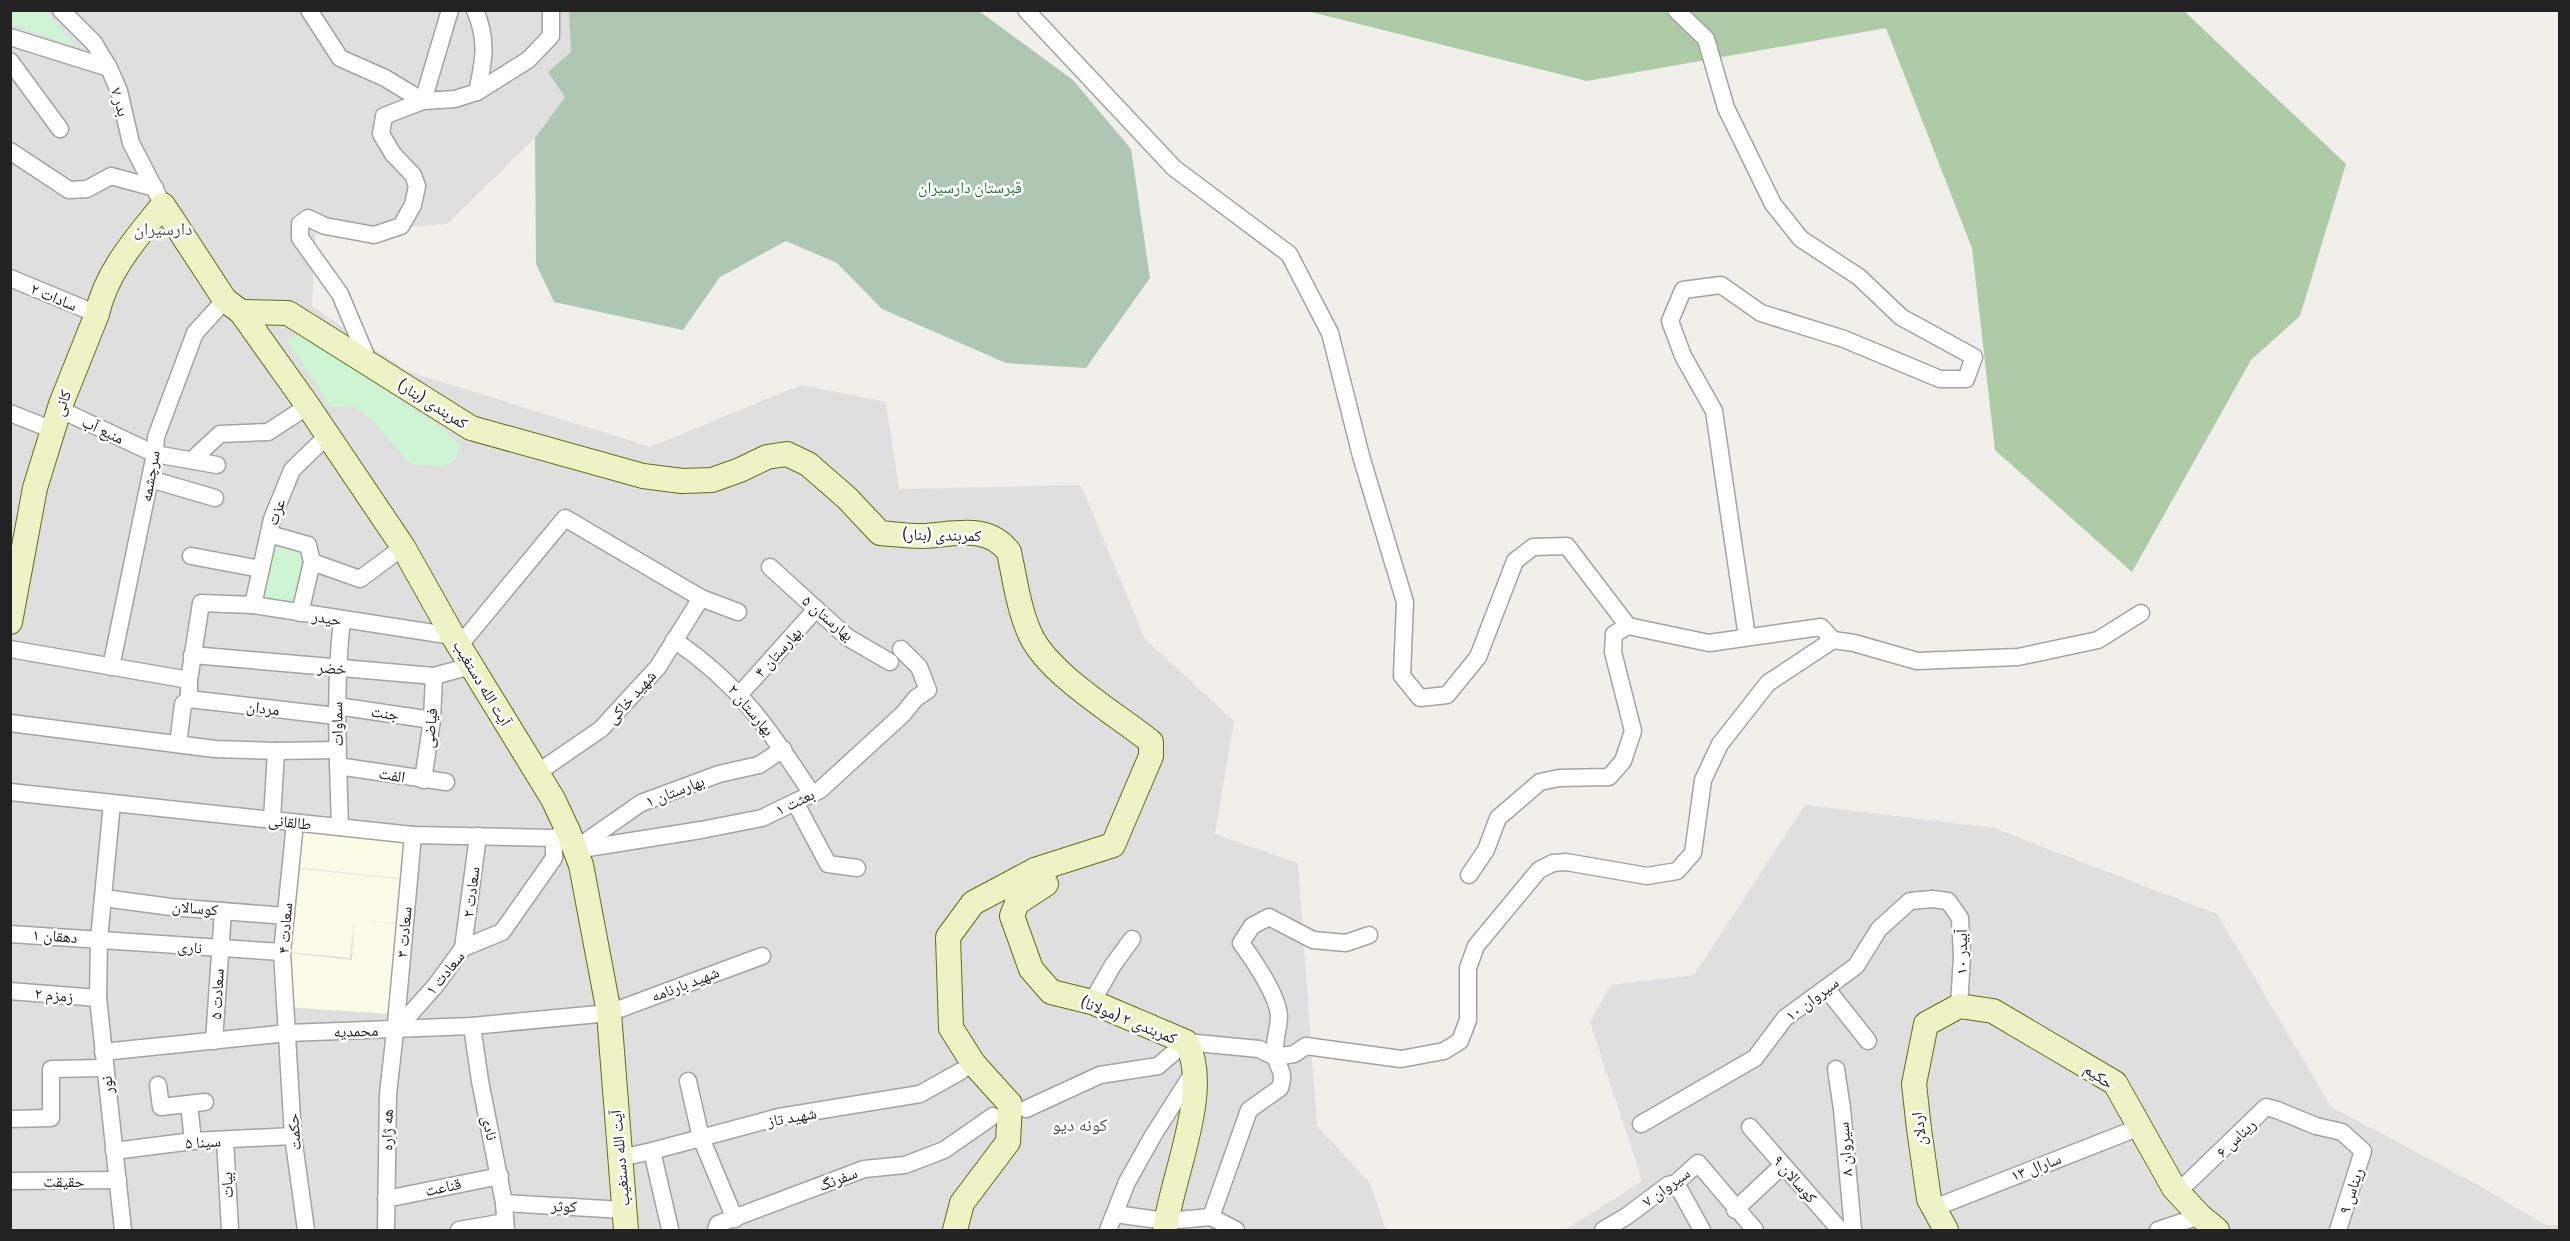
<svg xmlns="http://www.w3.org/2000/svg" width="2570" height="1241" font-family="'Fira Sans Condensed','Noto Naskh Arabic',sans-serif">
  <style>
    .residential { fill: #e0dfdf }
    .education { fill: #fbfce8 }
    .forest { fill: #adcba4 }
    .cemetery { fill: #aec7b3 }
    .park { fill: #cdf4d3 }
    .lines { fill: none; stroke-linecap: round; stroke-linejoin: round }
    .street-casing { stroke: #a3a3a3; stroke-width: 19 }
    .secondary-casing { stroke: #606f13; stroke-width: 26 }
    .street { stroke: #fff; stroke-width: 16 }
    .secondary { stroke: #eef3c5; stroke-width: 24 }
    .labels { text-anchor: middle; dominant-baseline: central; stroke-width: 5; stroke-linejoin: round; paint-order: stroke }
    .street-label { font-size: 16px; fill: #222; stroke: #fff }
    .park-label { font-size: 16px; fill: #197626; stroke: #fff }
    .neighbourhood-label { font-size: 18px; fill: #555; stroke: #fff }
  </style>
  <rect width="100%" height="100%" fill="#f1efea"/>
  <g class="residential">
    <polygon points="10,11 569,11 571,52 565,97 535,138 447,224 316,233 312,306 407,371 650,447 801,385 886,402 899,489 1081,485 1145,639 1234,721 1215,834 1298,863 1317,1126 1370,1183 1386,1230 11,1230"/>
    <polygon points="1805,805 1994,828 2217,914 2331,1107 2473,1182 2546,1225 2560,1225 2559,1230 1565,1230 1642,1181 1590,1022 1611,985 1694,975"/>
  </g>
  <g class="education">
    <polygon points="297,830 408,840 405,879 294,867"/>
    <polygon points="294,868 406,880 401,923 366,922 400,924 391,1014 285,1007 288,953 352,960 354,921 350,958 288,952"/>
  </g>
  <polygon class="forest" points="1307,11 2184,11 2346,164 2300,316 2251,360 2132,572 1995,450 1972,248 1886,28 1587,81"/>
  <polygon class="cemetery" points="569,11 979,11 1073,80 1131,149 1150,278 1086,368 1006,363 882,309 837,263 786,241 720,277 683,330 554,302 536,264 535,138 565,97 548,72 571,52"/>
  <g class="park">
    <polygon points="11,10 46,11 76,47 11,24"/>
    <polygon points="300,335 440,426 460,445 456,459 444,467 410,464 372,420 354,406 331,407 287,340"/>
    <polygon points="272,546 303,551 308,560 296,602 261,597"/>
  </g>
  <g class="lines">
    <g class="street-casing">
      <g id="street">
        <polyline points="61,10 94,43 109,68 119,91 131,143 163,205"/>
        <path d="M309 10 340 58 385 78 423 101 455 99 477 92C484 61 488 40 475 10"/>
        <polyline points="1026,10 1174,168 1289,254 1330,333 1361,456 1405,602 1402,676 1420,698 1447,695 1478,657 1515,561 1533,547 1567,546 1628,626"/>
        <polyline points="1676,10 1706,39 1726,108 1773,204 1801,239 1859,277 1901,317 1974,357 1966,379 1940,379 1844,339 1761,313 1721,285 1683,290 1670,321 1683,356 1714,411 1747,637"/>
        <polyline points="10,37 109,68"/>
        <polyline points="10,61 60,129"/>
        <polyline points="477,92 528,60 551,36 551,10"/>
        <polyline points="10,151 69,190 87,189 111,176 155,188"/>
        <polyline points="10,278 97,314"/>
        <polyline points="370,365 340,294 300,238 300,224 308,218 325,226 374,235 401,226 413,205 417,186 413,175 393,154 381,134 384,116 423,101 450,10"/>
        <polyline points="59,409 155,454 217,465"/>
        <polyline points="10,413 53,430"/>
        <polyline points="192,460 220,434 268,432 308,406"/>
        <polyline points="150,479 215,498"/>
        <polyline points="269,534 308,545 312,562 300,613"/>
        <polyline points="191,556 261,569"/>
        <polyline points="312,562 360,579 403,547"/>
        <polyline points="770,567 847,637 890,662"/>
        <polyline points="253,605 272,519 292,470 328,435"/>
        <path d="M674 640C739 684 770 730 812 794"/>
        <polyline points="459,646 565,518 701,598 738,612"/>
        <polyline points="10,649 189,680"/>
        <polyline points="192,655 434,676 471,666"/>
        <polyline points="111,667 155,454 156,437 195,333 225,300"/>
        <polyline points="740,694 816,609"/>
        <polyline points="189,699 336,716"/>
        <polyline points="337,706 432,720"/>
        <polyline points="10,723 215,749 276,751 338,750"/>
        <polyline points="178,744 183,704 189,699 189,680 201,603 253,605 453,636"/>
        <polyline points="338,766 446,782"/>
        <polyline points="537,773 601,729 658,667 701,598"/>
        <polyline points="423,780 432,720 434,676"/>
        <polyline points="10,792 413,835 554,838 568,831"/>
        <polyline points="795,802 828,864 857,868"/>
        <polyline points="112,803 99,939 98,998 123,1230"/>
        <polyline points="272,820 276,751"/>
        <polyline points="295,823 282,952 293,1136 306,1230"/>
        <path d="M340 827C338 758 334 689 342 620"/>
        <polyline points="578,847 641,803 719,774 759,765 783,749"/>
        <polyline points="575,850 701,830 762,818 820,790 903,714 916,698 928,690 919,667 901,649"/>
        <polyline points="1469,875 1486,850 1498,818 1540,782 1559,778 1609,777 1623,761 1633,731 1613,652 1614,634 1628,626 1709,643 1821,627 1833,640"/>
        <polyline points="104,898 171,907 286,916"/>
        <polyline points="10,934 282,952"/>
        <polyline points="463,948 478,836"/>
        <polyline points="1826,988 1868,1041"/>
        <polyline points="10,991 98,998"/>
        <polyline points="1092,1002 1113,965 1132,939"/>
        <polyline points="472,1026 480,1081 504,1203 506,1230"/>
        <polyline points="396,1030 436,985 463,948 502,932 554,858 554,838"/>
        <polyline points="214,1041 223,911"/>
        <polyline points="103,1052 288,1033 472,1026 609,1013 762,956"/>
        <polyline points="1836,1069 1842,1109 1853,1230"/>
        <polyline points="688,1081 701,1138 735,1219"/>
        <polyline points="158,1085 161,1107 205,1102"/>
        <polyline points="189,1104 193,1141"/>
        <polyline points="1026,1109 1100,1075 1158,1066 1186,1042 1259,1049 1275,1057 1294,1054 1306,1046 1401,1059 1444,1051 1460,1041 1468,1020 1468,968 1476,946 1539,870 1553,863 1566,862 1647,876 1677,871 1693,853 1703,780 1720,744 1768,683 1833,640 1854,643 1917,661 2018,657 2098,640 2141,613"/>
        <polyline points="10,1119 51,1118 51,1069 105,1068"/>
        <polyline points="1641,1124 1755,1058 1785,1018 1856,966 1879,929 1910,901 1932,899 1948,901 1960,918 1962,956 1959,1006"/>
        <polyline points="1750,1127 1840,1230"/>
        <polyline points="225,1140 230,1230"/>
        <polyline points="114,1151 193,1141 293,1136"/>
        <polyline points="652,1151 670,1229"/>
        <polyline points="620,1158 652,1151 779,1117 920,1094 961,1071"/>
        <polyline points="10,1181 118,1180"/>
        <polyline points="1676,1183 1702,1230"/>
        <polyline points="2178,1192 2266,1107 2277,1110 2316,1126 2342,1132 2363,1151 2338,1230"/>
        <polyline points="386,1199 500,1176"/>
        <polyline points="504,1203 624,1210"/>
        <polyline points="1934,1208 2140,1127"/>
        <polyline points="1735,1210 1783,1165"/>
        <polyline points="1115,1214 1166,1221 1211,1217 1236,1230"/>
        <path d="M1211 1217 1249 1110 1280 1088C1285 1071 1280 1073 1276 1058 1272 1046 1279 1029 1279 1016 1278 996 1253 959 1241 943L1252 926 1269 917 1313 940 1346 943 1369 935"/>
        <polyline points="386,1230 388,1094 396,1023 413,835"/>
        <polyline points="459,1230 505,1222"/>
        <polyline points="716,1230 718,1224 864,1169 905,1165 944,1150 993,1116"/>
        <polyline points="1108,1230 1127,1182 1154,1134 1193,1073"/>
        <polyline points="1603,1230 1627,1216 1668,1185 1676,1183 1698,1163 1755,1230"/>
        <polyline points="2158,1230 2200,1216"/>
      </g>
    </g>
    <g class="secondary-casing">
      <g id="secondary">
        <path d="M241 312 288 313 471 428 643 476 682 481 712 480 740 470 767 457 787 454 808 464 847 498 880 533C893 534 908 536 922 536 954 535 987 523 1009 552 1015 580 1019 611 1031 636 1050 675 1116 714 1151 742V756L1113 845 1035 870 973 903 948 937 951 1028 973 1063 1010 1104 1008 1142 962 1203 955 1230"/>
        <path d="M10 622 35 488 61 404 97 314C106 272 137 237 163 205L225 300 241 312 308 406 403 547 453 636 553 799 568 831 581 865 609 1013 626 1230"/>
        <path d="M1035 870 1046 884 1017 903 1012 916 1031 969 1051 992 1092 1002 1186 1042C1213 1088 1171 1179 1165 1230"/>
        <polyline points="1946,1230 1929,1199 1919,1129 1914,1084 1926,1024 1959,1006 1993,1011 2115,1083 2174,1188 2200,1216 2217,1230"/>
      </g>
    </g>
    <use href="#street" class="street"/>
    <use href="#secondary" class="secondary"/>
  </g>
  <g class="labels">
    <g class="street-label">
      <text transform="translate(120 102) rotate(74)">بدر ۷</text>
      <text transform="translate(54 297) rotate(22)">سادات ۲</text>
      <text transform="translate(62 403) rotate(-70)">کانی</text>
      <text transform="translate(433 404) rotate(32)">کمربندی (بنار)</text>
      <text transform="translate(103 430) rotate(25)">منبع آب</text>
      <text transform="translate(150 476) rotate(-80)">سرچشمه</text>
      <text transform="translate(276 512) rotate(-71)">عزت</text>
      <text transform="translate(942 535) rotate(1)">کمربندی (بنار)</text>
      <text transform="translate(327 618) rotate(9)">حیدر</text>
      <text transform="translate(828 618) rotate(40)">بهارستان ۵</text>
      <text transform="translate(778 652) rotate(-48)">بهارستان ۴</text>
      <text transform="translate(332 668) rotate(4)">خضر</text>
      <text transform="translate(482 683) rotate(59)">آیت الله دستغیب</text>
      <text transform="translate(631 697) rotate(-48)">شهید خاکی</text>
      <text transform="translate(263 708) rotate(7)">مردان</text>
      <text transform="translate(751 710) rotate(50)">بهارستان ۲</text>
      <text transform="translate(385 713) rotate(9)">جنت</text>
      <text transform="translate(337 724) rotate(-91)">سماوات</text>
      <text transform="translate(430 728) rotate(-84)">فیاضی</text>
      <text transform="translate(392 775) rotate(9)">الفت</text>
      <text transform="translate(675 791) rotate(-21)">بهارستان ۱</text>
      <text transform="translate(795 802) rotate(-26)">بعثت ۱</text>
      <text transform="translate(290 822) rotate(6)">طالقانی</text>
      <text transform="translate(471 892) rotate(-83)">سعادت ۲</text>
      <text transform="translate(195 908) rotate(5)">کوسالان</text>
      <text transform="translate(285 928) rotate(-86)">سعادت ۴</text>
      <text transform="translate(404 932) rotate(-85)">سعادت ۳</text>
      <text transform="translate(55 936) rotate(4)">دهقان ۱</text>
      <text transform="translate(190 947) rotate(5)">ناری</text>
      <text transform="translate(1961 952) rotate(-90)">آبیدر ۱۰</text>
      <text transform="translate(445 973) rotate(-51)">سعادت ۱</text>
      <text transform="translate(685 984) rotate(-21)">شهید بارنامه</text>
      <text transform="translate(217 994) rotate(-87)">سعادت ۵</text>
      <text transform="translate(54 995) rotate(5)">زمزم ۲</text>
      <text transform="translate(1812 999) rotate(-37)">سیروان ۱۰</text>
      <text transform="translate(1129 1020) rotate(22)">کمربندی ۲ (مولانا)</text>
      <text transform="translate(356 1031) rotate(-2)">محمدیه</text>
      <text transform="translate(2099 1076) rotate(35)">حکیم</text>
      <text transform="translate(107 1085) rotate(-97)">نور</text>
      <text transform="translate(792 1117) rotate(-10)">شهید تاز</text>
      <text transform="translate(490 1128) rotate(78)">نادی</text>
      <text transform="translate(1919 1129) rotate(-97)">اردلان</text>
      <text transform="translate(387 1130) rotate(-89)">هه ژاره</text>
      <text transform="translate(294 1132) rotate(-95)">حکمت</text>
      <text transform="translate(2236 1138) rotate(-44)">ریناس ۶</text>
      <text transform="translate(203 1142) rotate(-4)">سینا ۵</text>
      <text transform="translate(1845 1149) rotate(-94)">سیروان ۸</text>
      <text transform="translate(620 1158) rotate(-95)">آیت الله دستغیب</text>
      <text transform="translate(2036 1167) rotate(-21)">سارال ۱۳</text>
      <text transform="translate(838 1179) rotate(-21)">سفرنگ</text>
      <text transform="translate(1795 1179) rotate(49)">کوسالان ۹</text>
      <text x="64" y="1181">حقیقت</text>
      <text transform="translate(227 1185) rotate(-92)">بیات</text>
      <text transform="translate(443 1187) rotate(-12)">قناعت</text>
      <text transform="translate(1666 1187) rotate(-36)">سیروان ۷</text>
      <text transform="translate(2351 1191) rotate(-72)">ریناس ۹</text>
      <text transform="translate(564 1206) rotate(3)">کوثر</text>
    </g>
    <g class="park-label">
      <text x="970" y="187">قبرستان دارسیران</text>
    </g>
    <g class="neighbourhood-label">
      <text x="163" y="229">دارسیران</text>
      <text x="1080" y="1125">کونه دیو</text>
    </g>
  </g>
  <rect width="2570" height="1241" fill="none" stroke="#222222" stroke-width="24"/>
</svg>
